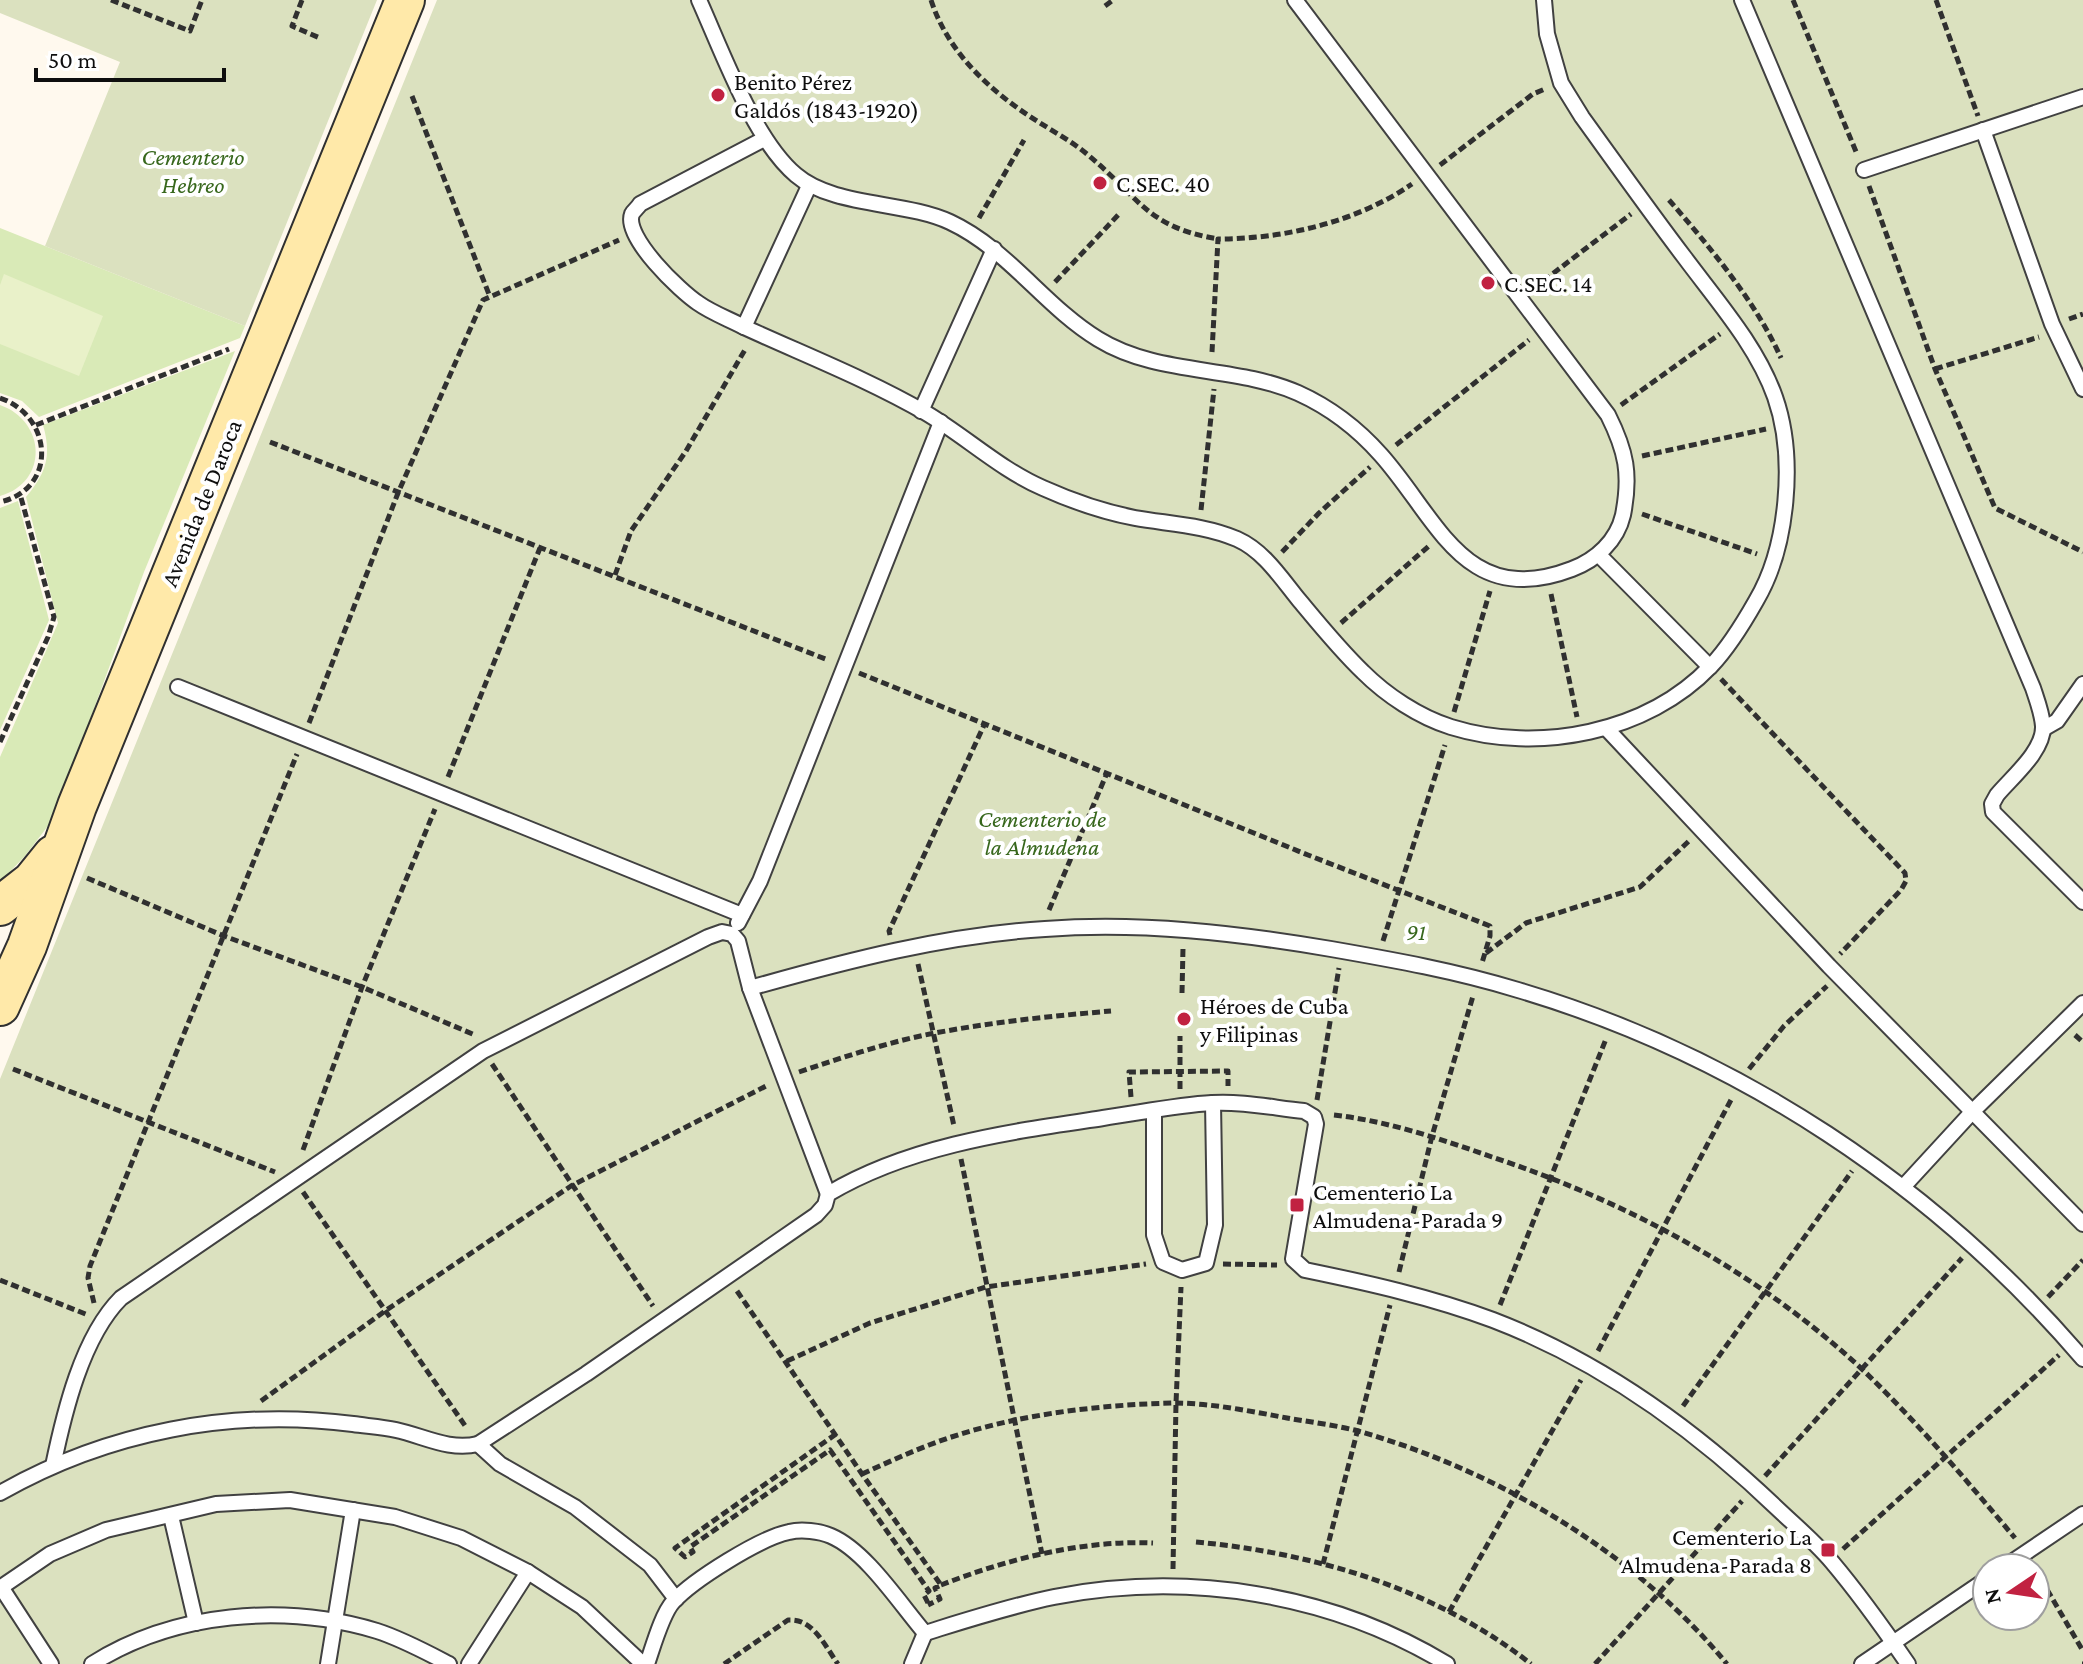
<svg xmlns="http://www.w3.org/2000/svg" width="2083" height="1664" font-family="'Crimson Pro',serif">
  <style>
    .green { fill: #d9eab7 }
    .cemetery { fill: #dbe1bf; fill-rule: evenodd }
    .pitch { fill: #e9f1c9 }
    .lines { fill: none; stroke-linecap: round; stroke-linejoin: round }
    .lane-casing { stroke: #414141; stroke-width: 18 }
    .secondary-casing { stroke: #303030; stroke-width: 42 }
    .path { stroke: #303030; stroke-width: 5; stroke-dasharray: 8 4; stroke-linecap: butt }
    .lane { stroke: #fff; stroke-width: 14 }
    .secondary { stroke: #ffe9a9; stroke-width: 38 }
    .poi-dot { fill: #c12241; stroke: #fff; stroke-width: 3 }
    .labels { text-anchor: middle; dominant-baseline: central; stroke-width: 8; stroke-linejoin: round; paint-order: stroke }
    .poi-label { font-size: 24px; fill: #0e0e0e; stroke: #fff; text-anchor: start }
    .park-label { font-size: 24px; font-style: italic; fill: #37671c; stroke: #fff }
    .street-label { font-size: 24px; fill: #0e0e0e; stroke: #fff }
  </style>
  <rect width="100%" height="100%" fill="#fff9ee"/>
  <g class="green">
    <polygon points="0,228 245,326 240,338 39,417 22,401 0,393"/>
    <path d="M235 351 144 572 54 818 25 856 0 882V757L58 623 26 497C46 473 52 456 43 425Z"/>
    <path d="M0 405C46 421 49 482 0 496Z"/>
    <polygon points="18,501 49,620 0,730 0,508"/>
  </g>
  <g class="cemetery">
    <polygon points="0,0 377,0 245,326 45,246 120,62 0,13"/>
    <path d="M437 0H2083V1664H0V1079ZM1987 1568H2035V1616H1987Z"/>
  </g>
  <polygon class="pitch" points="4,274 103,316 79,376 0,344 0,285"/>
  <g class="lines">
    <g class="lane-casing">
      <g id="lane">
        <path d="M699 0C722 51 754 140 796 175 833 207 905 201 950 222 1008 249 1044 306 1098 339 1158 376 1234 365 1298 393 1329 407 1358 429 1381 455 1438 519 1465 610 1572 569 1596 560 1617 541 1623 515 1631 474 1626 451 1608 415L1295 0"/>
        <path d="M1742 0 2033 688C2037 700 2042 713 2043 726 2044 751 2012 777 1997 795L1992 804 1993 812 2083 902"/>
        <polyline points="1983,130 2052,324 2083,389"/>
        <polyline points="1864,170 2083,97"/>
        <path d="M809 186 744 327C805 355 867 379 926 413 965 436 1001 470 1043 488 1072 501 1104 512 1135 518 1169 524 1204 525 1237 539 1264 551 1281 578 1299 600 1319 624 1340 650 1363 672 1386 695 1419 717 1451 727 1538 754 1647 733 1711 666 1729 647 1743 624 1756 601 1788 547 1796 457 1775 397 1757 346 1717 301 1685 258 1650 212 1616 164 1582 117L1561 83 1547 34 1544 0"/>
        <path d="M744 327C729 319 712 313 698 303 681 292 623 237 632 214 634 210 638 208 640 204L764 139"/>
        <polyline points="921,411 994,249"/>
        <polyline points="1599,555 1710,667"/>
        <polyline points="178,687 742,915"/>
        <polyline points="1606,728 1829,966 2083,1224"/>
        <polyline points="2043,729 2057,721 2083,684"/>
        <polyline points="738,923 760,881 941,422"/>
        <path d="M750 988C846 961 945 935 1045 929 1141 922 1237 933 1331 949 1394 960 1456 971 1518 990 1738 1055 1934 1185 2083 1359"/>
        <polyline points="1154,1111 1154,1235 1163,1262 1182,1270 1206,1263 1215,1225 1213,1103"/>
        <polyline points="1904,1186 1973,1111 2083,1003"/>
        <polyline points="478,1444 500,1464 575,1507 650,1565 676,1599"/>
        <path d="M53 1466C64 1413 82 1337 121 1298L483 1051 708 937 722 932 732 934 738 941 750 988 828 1194"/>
        <path d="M0 1493C107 1432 231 1408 353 1424 367 1426 382 1427 396 1430 424 1436 449 1451 478 1444L586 1374 816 1215 825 1205 828 1194C910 1145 1010 1132 1103 1118 1139 1113 1176 1105 1212 1103 1242 1101 1274 1108 1304 1111L1314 1117 1316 1124 1293 1259 1305 1270C1368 1283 1431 1297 1493 1320 1600 1361 1697 1431 1780 1511 1797 1527 1816 1543 1832 1562 1859 1594 1884 1629 1908 1664"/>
        <polyline points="171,1516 196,1623"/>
        <polyline points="2003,1568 2083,1514"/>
        <polyline points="1,1587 51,1664"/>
        <polyline points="0,1588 50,1554 106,1530 216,1504 290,1500 395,1517 461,1538 528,1572 582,1607 643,1664"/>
        <path d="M925 1633C967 1620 1010 1606 1054 1597 1187 1571 1330 1593 1447 1664"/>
        <path d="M92 1664C174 1612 284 1603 377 1631 402 1639 426 1652 449 1664"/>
        <polyline points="328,1664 353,1510"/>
        <polyline points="469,1664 528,1572"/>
        <path d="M647 1664C653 1647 662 1614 673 1602 693 1580 760 1538 789 1532 801 1529 820 1531 831 1536 866 1551 900 1604 925 1633"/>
        <polyline points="912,1664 925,1633"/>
        <polyline points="1862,1664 1987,1579"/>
      </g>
    </g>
    <g class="secondary-casing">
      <g id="secondary">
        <polyline points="0,906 32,881 53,855"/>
        <polyline points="0,1006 27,946 77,806 405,0"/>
      </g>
    </g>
    <g class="path">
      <polyline points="111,0 190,31 202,0"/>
      <polyline points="302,0 292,26 320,38"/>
      <path d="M931 0C948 53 991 92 1037 121 1054 132 1073 142 1088 155 1139 197 1146 227 1218 239"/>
      <polyline points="1793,0 1857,154"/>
      <polyline points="1936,0 1978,116"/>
      <polyline points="1105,6 1113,0"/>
      <polyline points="412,96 490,297"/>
      <polyline points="1440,165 1533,94 1545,89"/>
      <polyline points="1869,186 1935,369 1995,508 2083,552"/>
      <path d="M1669 200C1709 246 1756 302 1781 358"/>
      <polyline points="979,218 1024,140"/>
      <polyline points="1055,282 1120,213"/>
      <polyline points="1534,288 1631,214"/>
      <polyline points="2069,319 2083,314"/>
      <path d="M1212 352 1218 239C1284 239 1357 222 1412 184"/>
      <polyline points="1935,369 2039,337"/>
      <path d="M0 398C53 416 58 489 0 502"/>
      <polyline points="1621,405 1720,334"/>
      <polyline points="36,425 229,349"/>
      <polyline points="270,442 828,660"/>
      <polyline points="1396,445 1529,340"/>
      <polyline points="1642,456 1766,429"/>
      <polyline points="1201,510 1214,389"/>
      <polyline points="1642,514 1757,554"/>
      <polyline points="1282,552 1319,513 1370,467"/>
      <polyline points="615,575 631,531 686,451 746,348"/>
      <polyline points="1551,594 1577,717"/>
      <polyline points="1341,623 1430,545"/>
      <polyline points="859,673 1308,855 1490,926 1490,936 1482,963"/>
      <polyline points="1721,679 1905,873 1906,881 1901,890 1840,954"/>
      <polyline points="1454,712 1490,591"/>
      <polyline points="309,723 398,493 483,300 619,240"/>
      <polyline points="0,742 48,637 54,617 20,494"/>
      <polyline points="448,777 540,548"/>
      <polyline points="87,878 224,936 362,987 475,1035"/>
      <polyline points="1049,910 1107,773"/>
      <polyline points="890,935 889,931 985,723"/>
      <polyline points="1383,941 1445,745"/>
      <polyline points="1486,953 1526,923 1640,887 1690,840"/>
      <polyline points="918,964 954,1126"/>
      <polyline points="1182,993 1183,948"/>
      <polyline points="2075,1035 2083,1042"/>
      <polyline points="492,1064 653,1306"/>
      <polyline points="13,1069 275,1172"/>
      <polyline points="1749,1069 1784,1026 1827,986"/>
      <path d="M799 1072C844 1057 888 1042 935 1033 993 1022 1052 1016 1111 1011"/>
      <polyline points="1180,1089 1180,1036"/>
      <polyline points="1131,1097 1129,1072 1228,1071 1228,1086"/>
      <polyline points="1317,1100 1339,968"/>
      <path d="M1334 1115C1387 1121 1441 1139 1492 1157 1628 1202 1759 1273 1864 1371 1918 1423 1967 1481 2015 1538"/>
      <polyline points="303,1150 362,987 435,809"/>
      <polyline points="961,1159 1042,1554"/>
      <polyline points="303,1192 466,1427"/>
      <polyline points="1223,1264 1277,1265"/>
      <polyline points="1399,1272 1432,1136 1473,996"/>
      <polyline points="0,1280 88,1315"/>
      <polyline points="737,1291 862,1474 941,1585 935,1588 940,1599 928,1605"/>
      <polyline points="2048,1297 2083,1260"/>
      <polyline points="94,1303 88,1278 90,1266 297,754"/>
      <polyline points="1500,1305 1606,1039"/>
      <polyline points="1598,1351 1732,1098"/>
      <polyline points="787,1361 870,1323 986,1287 1146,1264"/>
      <polyline points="261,1401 385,1311 571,1186 768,1085"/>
      <polyline points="1683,1406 1852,1171"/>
      <polyline points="836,1434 675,1548 685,1557 693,1552 690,1547 830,1450 929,1591 924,1595 928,1603"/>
      <path d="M862 1474C884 1464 906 1454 929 1445 1004 1416 1092 1405 1173 1403 1210 1403 1250 1411 1287 1418 1310 1422 1335 1425 1358 1431 1496 1470 1636 1553 1727 1664"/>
      <polyline points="1765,1476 1962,1258"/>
      <path d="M1196 1542C1315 1553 1436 1589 1531 1664"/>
      <polyline points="1843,1549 2059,1355"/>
      <polyline points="1323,1564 1390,1305"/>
      <polyline points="1173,1569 1176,1403 1181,1287"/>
      <polyline points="2035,1569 2083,1651"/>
      <path d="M941 1585C1008 1559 1081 1540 1153 1543"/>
      <polyline points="1449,1612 1581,1380"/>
      <path d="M724 1664 788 1620C813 1618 825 1646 838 1664"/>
      <polyline points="1595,1664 1742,1501"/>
      <polyline points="2082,1664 2083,1664"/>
    </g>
    <use href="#lane" class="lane"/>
    <use href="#secondary" class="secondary"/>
  </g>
  <g class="poi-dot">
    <circle cx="718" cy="95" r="8"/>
    <circle cx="1100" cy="183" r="8"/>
    <circle cx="1488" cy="283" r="8"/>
    <circle cx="1184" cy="1019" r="8"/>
    <rect x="1289" y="1197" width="16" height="16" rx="4"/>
    <rect x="1820" y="1542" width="16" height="16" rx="4"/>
  </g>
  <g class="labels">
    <g class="poi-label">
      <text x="734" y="81">Benito Pérez<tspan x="734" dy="28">Galdós (1843-1920)</tspan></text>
      <text x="1116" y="183">C.SEC. 40</text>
      <text x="1504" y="283">C.SEC. 14</text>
      <text x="1200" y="1005">Héroes de Cuba<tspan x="1200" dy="28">y Filipinas</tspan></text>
      <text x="1313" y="1191">Cementerio La<tspan x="1313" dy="28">Almudena-Parada 9</tspan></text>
      <text x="1812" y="1536" text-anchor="end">Cementerio La<tspan x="1812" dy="28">Almudena-Parada 8</tspan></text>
    </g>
    <g class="park-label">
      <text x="193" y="156">Cementerio<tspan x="193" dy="28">Hebreo</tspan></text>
      <text x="1042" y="818">Cementerio de<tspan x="1042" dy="28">la Almudena</tspan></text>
      <text x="1416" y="931">91</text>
    </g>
    <g class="street-label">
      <text transform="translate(201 503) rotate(-68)">Avenida de Daroca</text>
    </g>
  </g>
  <g transform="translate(2011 1592) rotate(257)"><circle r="38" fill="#ffffff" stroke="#9f9f9f" stroke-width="2"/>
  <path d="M0-6L14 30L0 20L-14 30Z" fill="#c12241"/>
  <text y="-12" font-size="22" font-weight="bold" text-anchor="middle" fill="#0e0e0e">N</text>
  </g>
  <path d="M36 68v12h188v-12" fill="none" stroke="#0e0e0e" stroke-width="4"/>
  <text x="48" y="68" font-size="24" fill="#0e0e0e" stroke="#ffffff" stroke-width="6" paint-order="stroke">50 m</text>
</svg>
